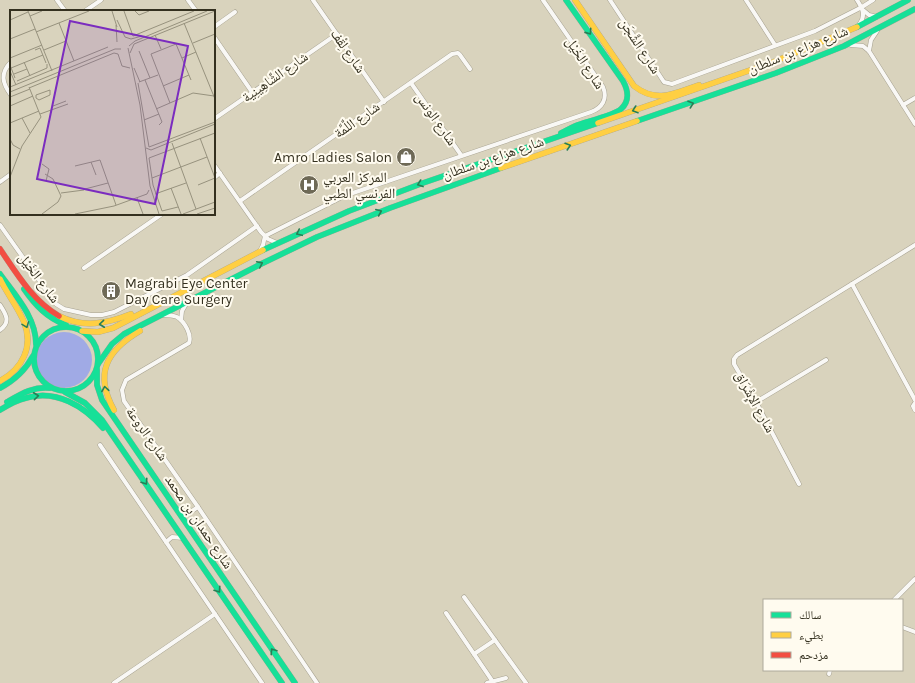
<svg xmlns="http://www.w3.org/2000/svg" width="915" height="683" font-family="Karla,'Noto Naskh Arabic',sans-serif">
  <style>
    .water { fill: #a0aae5 }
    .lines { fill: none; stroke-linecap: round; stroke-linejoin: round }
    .street-casing { stroke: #a7a291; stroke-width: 5 }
    .fast-casing { stroke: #a7a291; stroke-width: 6 }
    .slow-casing { stroke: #a7a291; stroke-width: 6 }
    .jam-casing { stroke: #a7a291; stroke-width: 6 }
    .street { stroke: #f9f8f5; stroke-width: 4 }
    .fast { stroke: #16e098; stroke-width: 5.5 }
    .slow { stroke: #ffcf43; stroke-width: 5.5 }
    .jam { stroke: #f24e42; stroke-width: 5.5 }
    .oneway { stroke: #267f55 }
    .labels { text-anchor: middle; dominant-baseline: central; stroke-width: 4; stroke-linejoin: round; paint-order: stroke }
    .street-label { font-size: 14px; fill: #34301f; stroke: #fffbef }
    .poi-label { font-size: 14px; fill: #34301f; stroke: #fffbef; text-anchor: start }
    .inset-road { fill: none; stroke: #97927e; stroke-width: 1 }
    .view { fill: #7b2cbf; fill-opacity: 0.15; stroke: #7b2cbf; stroke-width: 2 }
    .inset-edge { fill: none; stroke: #34301f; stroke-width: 2 }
  </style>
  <rect width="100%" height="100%" fill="#d9d3bd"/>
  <circle class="water" cx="64" cy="360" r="28"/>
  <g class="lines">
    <g class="street-casing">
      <g id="street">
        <polyline points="57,0 65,11"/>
        <polyline points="188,0 196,11"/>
        <polyline points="313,0 384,102"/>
        <polyline points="610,0 662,79 664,82 672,84 815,31 862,7 873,0"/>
        <polyline points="746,0 775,45"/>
        <path d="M857 0C863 9 866 16 859 25"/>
        <polyline points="863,10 869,15 877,17"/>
        <polyline points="85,11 101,0"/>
        <polyline points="214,27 235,12"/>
        <polyline points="214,37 252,92"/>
        <polyline points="851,45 863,46 869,51 915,124"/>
        <polyline points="869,51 871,40 877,31"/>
        <path d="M11 62C0 73 2 83 11 95"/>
        <polyline points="411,83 461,155"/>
        <polyline points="903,105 915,98"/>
        <polyline points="214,119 337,34"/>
        <polyline points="214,165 261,232 268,239 277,243"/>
        <polyline points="214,178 220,173"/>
        <polyline points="0,182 11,174"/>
        <polyline points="240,201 452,54 458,53 460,55 470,69"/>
        <polyline points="0,225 56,304 64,309 91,315 102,315 114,312 187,275 257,226"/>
        <path d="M265 236 344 196 591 112C602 108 608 99 603 87L543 0"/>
        <polyline points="260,251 263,245 265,236"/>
        <polyline points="84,268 162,214"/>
        <polyline points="852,284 915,400"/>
        <path d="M0 305C6 314 11 322 0 330"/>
        <path d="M163 315C168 315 172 315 177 317 185 322 192 335 189 343L126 380 122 390 124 401 198 507 317 683"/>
        <polyline points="181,320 182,311 186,304"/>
        <polyline points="756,402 826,360"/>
        <polyline points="915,403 913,406 915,410"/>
        <polyline points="100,445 262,683"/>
        <polyline points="799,484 756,402 734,364 734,359 737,355 915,245"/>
        <path d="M178 512C187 515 191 512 198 507"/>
        <polyline points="166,542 172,537 183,538"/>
        <polyline points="464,597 526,683"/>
        <polyline points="894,600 915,579"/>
        <polyline points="446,613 493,682"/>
        <polyline points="902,627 915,632"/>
        <polyline points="474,654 495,640"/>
        <polyline points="829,674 830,670"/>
        <polyline points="114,683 215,614"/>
        <polyline points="487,683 506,678"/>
      </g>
    </g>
    <g class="fast-casing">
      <g id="fast">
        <polyline points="857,27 908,0"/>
        <polyline points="637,121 776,73 844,46 915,9"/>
        <path d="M561 133C566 131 570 128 575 126 585 122 615 115 621 109 630 101 628 90 623 81L566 0"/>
        <polyline points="263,250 349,211 423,183 598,123"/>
        <path d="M0 274C15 295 36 317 36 344"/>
        <path d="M24 289C35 305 47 318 66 325"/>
        <circle cx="66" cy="359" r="32"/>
        <polyline points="98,364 112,344 124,334 261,264 317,237 390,208 501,168"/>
        <polyline points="97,370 97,385 102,400 295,683"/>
        <path d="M0 388C15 380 25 371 33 356"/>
        <polyline points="65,392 85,403 102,420 282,683"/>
        <path d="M7 402C21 394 34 386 50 388"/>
        <path d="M0 410C8 405 16 400 26 398 56 389 84 406 103 428"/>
      </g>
    </g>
    <g class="slow-casing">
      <g id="slow">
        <path d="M575 0 634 86C657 104 675 93 699 85"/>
        <polyline points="598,123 771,63 857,27"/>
        <polyline points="501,168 637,121"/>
        <path d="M0 279C7 294 18 307 24 322 34 347 22 369 0 381"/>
        <path d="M59 316C83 328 106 324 131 314"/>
        <polyline points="82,331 98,332 113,328 263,250"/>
        <path d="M114 410C94 374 106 351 140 331"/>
      </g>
    </g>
    <g class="jam-casing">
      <path id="jam" d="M0 249C17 274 32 300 59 316"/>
    </g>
    <use href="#street" class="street"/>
    <use href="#fast" class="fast"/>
    <use href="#slow" class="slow"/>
    <use href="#jam" class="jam"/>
  </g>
  <defs><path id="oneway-chevron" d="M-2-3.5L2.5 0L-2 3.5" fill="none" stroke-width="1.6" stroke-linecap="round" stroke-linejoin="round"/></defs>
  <g class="oneway">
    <use href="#oneway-chevron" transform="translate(589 32) rotate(55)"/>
    <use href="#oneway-chevron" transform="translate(691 104) rotate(-19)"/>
    <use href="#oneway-chevron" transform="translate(635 110) rotate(161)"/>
    <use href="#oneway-chevron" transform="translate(568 146) rotate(-18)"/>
    <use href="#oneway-chevron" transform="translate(420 184) rotate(160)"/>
    <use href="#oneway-chevron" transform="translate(379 212) rotate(-23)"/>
    <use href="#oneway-chevron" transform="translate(299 233) rotate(155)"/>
    <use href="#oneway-chevron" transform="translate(260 264) rotate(-26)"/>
    <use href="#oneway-chevron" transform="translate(102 324) rotate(174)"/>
    <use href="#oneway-chevron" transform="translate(26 325) rotate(69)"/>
    <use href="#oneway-chevron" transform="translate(105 389) rotate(-99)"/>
    <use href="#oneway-chevron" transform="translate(36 396) rotate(-6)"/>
    <use href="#oneway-chevron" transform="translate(145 482) rotate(56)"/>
    <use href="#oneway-chevron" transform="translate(218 590) rotate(56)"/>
    <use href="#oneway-chevron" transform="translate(273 651) rotate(-124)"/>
  </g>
  <defs>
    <g id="shop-disc" transform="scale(1)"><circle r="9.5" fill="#6e6956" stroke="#fffbef"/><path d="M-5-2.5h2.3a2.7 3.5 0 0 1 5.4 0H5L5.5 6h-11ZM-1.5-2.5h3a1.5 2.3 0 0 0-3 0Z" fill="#fff"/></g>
    <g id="hospital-disc" transform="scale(1)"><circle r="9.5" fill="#6e6956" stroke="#fffbef"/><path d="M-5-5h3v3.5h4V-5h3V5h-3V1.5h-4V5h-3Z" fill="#fff"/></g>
    <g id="building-disc" transform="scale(1)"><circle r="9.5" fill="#6e6956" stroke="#fffbef"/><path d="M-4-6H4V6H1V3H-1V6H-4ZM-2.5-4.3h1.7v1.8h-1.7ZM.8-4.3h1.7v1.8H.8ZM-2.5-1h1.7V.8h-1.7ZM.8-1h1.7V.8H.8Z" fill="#fff"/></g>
  </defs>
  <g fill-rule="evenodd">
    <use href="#shop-disc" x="406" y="157"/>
    <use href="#hospital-disc" x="309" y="185"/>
    <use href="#building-disc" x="111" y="291"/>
  </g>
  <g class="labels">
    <g class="street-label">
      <text transform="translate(640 46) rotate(57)">شارع الشَّجَن</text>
      <text transform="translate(798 50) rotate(-22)">شارع هزاع بن سلطان</text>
      <text transform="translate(348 51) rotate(55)">شارع لِقْف</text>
      <text transform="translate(585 63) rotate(57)">شارع الخَيْل</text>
      <text transform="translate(275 77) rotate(-35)">شارع الشَّاهِينِية</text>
      <text transform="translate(436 119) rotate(55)">شارع الونس</text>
      <text transform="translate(357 120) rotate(-35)">شارع اللَّمَّة</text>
      <text transform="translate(493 158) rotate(-19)">شارع هزاع بن سلطان</text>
      <text transform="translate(39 278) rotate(53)">شارع الخَيْل</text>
      <text transform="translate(755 402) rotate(61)">شارع الإِشْرَاق</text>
      <text transform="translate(147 434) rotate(55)">شارع الروعة</text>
      <text transform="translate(199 522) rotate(56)">شارع حمدان بن محمد</text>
    </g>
    <g class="poi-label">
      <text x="392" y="157" text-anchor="end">Amro Ladies Salon</text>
      <text x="323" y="177">المركز العربي<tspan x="323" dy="16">الفرنسي الطبي</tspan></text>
      <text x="125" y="283">Magrabi Eye Center<tspan x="125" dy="16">Day Care Surgery</tspan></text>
    </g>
  </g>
  <g transform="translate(10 10)">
    <rect width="205" height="205" fill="#d9d3bd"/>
    <path class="inset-road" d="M18 1 42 61M102 1 107 17M114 1 123 26 184 1M125 1 129 5 139 1M20 6 32 1M0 10 18 2M107 10 115 27 121 29 132 26M49 13 64 51M174 13 205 89M106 15 107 32M26 22 79 1M145 25 151 39M0 29 25 19M183 33 205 24M119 36 125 31 197 1M118 38 130 95 140 176 149 204M25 40 30 38 36 53M34 40 56 31M129 41 140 68M120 43 124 34 205 1M0 48 32 35M172 48 186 42M14 52 20 66M0 55 5 68M1 58 33 45M124 58 130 72M0 61 6 75M4 64 17 59M135 70 152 112 149 115M7 71 37 58V54M129 72 148 65M128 73 139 137 205 112M153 76 179 65M0 77 98 37M19 78 104 43 108 44 112 56 120 58M40 80V85L29 90 26 88V85ZM0 82 105 39H111M0 87 20 79M160 93 141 44 166 34 181 70M0 96 23 86M43 96 56 91M146 99 183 83 204 86M30 104 58 94M12 108 20 123M134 110 149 104M0 113 29 101M190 128 205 168M0 129 3 135 10 139M162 133 186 199M136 138 141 140 205 114M81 152 86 165M32 154 39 159 36 171M65 156 90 150 106 195M0 167 12 136 31 107 19 77M142 168 197 147M188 175 205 168M161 178 171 204M75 179 98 173M51 183 74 180M145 184 176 173M127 188 133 204M152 201 143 175 139 148 205 123M152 201 168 197M32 204 48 192 51 186 43 169 35 164M65 204 104 196 137 184 139 180M173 204 205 192M187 204 205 198"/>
    <path class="view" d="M60 11 178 36 145 194 27 169Z"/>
    <rect width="205" height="205" class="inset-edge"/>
  </g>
  <rect x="763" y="599" width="140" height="72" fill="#fffbef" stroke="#aeaa9c"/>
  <rect x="771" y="612" width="20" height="6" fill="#16e098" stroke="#aeaa9c"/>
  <text x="799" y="619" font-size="12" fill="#34301f">سالك</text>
  <rect x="771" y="632" width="20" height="6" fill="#ffcf43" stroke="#aeaa9c"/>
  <text x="799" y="639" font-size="12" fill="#34301f">بطيء</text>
  <rect x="771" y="652" width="20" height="6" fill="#f24e42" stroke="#aeaa9c"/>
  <text x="799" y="659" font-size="12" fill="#34301f">مزدحم</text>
</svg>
